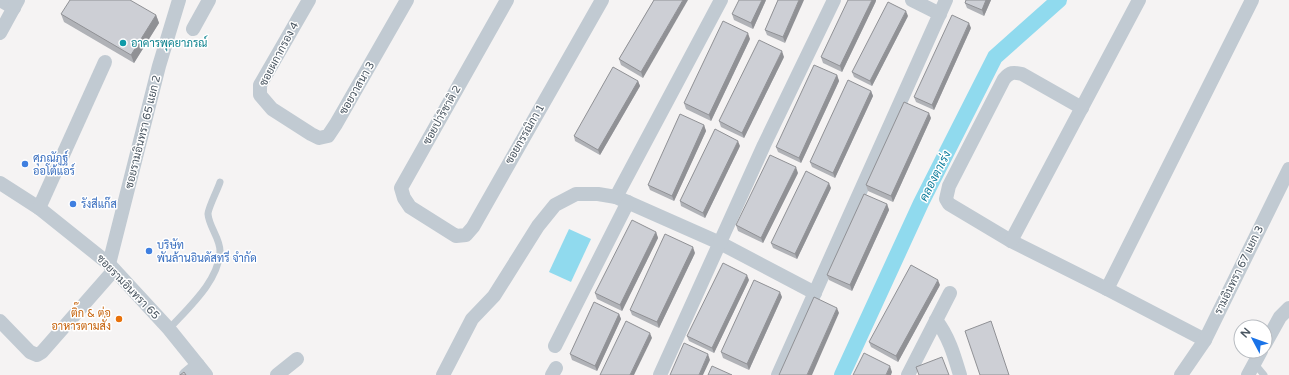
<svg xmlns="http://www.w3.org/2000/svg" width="1289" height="375" font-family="'Varela Round',Sarabun,sans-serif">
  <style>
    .water { fill: #90daee }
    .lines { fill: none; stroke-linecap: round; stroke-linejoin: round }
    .canal { stroke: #90daee; stroke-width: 16 }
    .lane { stroke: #c1cad2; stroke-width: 7 }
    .street { stroke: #c1cad2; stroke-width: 14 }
    .wall { fill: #b0b2b7 }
    .shaded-wall { fill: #909195 }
    .building { fill: #cdcfd5; stroke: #909195 }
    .culture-dot { fill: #0f9aa8; stroke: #fff; stroke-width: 1.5 }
    .shop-dot { fill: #3f7fe0; stroke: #fff; stroke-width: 1.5 }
    .food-dot { fill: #e8710a; stroke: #fff; stroke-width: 1.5 }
    .labels { text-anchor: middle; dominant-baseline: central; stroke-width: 3; stroke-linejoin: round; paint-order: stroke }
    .culture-label { font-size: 11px; fill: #0d838f; stroke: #fff; text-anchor: start }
    .street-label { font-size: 11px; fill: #4a5661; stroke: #fff }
    .shop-label { font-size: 11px; fill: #366cbe; stroke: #fff; text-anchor: start }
    .food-label { font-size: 11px; fill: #c56008; stroke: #fff; text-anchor: end }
    .water-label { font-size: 12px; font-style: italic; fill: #0c7c9b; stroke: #fff }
  </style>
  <rect width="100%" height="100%" fill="#f5f3f3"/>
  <polygon class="water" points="569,229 591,239 571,282 549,272"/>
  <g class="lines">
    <polyline class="canal" points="842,375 921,203 995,57 1059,0"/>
    <g class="lane">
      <path d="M169 329C188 308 219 281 220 251 220 238 209 227 208 214 208 208 218 189 220 182"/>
      <polyline points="1254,363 1264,375"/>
    </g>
    <g class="street">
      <polyline points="0,0 14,8"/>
      <polyline points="309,0 260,85 260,95 272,109 311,134 319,138 328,136 336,124 407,0"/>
      <polyline points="507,0 401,188 404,198 410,207 456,236 466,235 473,227 602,0"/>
      <polyline points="912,0 940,14"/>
      <polyline points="193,29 209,0"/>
      <polyline points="0,33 18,0"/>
      <path d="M1082 108 1022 74C1013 72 1010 72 1004 79L949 186 946 199 949 204 1011 241 1107 289 1205 340"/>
      <polyline points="0,183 39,208 109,264 169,329 206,375"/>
      <polyline points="616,197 720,243 815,293"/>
      <polyline points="39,208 105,62"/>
      <polyline points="1011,241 1139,0"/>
      <polyline points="109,264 159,66 179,0"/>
      <polyline points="1107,289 1252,0"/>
      <path d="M936 320C949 337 954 355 960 375"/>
      <polyline points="0,321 30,352 37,355 42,352 114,270"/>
      <polyline points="1265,344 1280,317 1289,308"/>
      <polyline points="555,346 628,202"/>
      <polyline points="186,375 198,365"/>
      <polyline points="277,375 297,359"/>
      <polyline points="443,375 472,319 494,296 538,226 555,205 576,194 598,194 616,197 721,0"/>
      <polyline points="552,375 556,368"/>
      <polyline points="660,375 764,145 834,0"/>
      <polyline points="778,375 946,0"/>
      <polyline points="908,375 950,293"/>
      <polyline points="1181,375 1205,340 1289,169"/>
      <polyline points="1248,375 1261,351"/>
    </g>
  </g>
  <g class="wall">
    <polygon points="654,0 643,78 621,65 619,59"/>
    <polygon points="766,0 753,29 734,20 732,14"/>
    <polygon points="778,0 785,43 767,35 765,30"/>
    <polygon points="966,0 991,0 984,16 967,8 965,3"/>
    <polygon points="876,1 842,72 823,63 821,57"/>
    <polygon points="61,14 156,15 159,23 134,63 64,22"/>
    <polygon points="908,16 872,86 854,77 852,72"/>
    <polygon points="971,28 934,110 916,102 914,97"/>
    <polygon points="750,39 711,121 686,109 684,103"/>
    <polygon points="784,57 744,138 721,127 719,121"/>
    <polygon points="837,75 839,81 801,163 778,152 776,147"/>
    <polygon points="638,81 640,86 600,155 575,141 574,136"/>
    <polygon points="871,91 873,96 835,178 812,167 810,162"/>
    <polygon points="931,118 893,202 868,191 866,185"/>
    <polygon points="704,125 706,131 674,201 650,190 648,185"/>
    <polygon points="740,146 705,218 681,206 680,201"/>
    <polygon points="798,173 763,243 738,231 736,225"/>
    <polygon points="831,188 797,259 773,248 771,243"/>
    <polygon points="887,204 889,210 852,291 829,280 827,275"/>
    <polygon points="656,232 658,238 622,311 597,299 595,293"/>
    <polygon points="695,253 659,328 632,315 630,310"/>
    <polygon points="749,280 714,353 689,341 687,336"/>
    <polygon points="940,285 898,362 871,347 869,342"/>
    <polygon points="782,297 749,370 723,358 721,352"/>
    <polygon points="619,314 621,319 597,371 572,360 570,354"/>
  </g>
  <g class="shaded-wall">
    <polygon points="683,0 688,0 643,78 641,72"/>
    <polygon points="762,0 766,0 753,29 751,23"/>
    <polygon points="799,0 804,0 785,43 783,37"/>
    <polygon points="872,0 876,0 876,1 842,72 840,66"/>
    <polygon points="986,0 991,0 984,16 982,10"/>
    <polygon points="906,11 908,16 872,86 870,81"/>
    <polygon points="156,15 159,23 134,63 131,55"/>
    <polygon points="969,23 971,28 934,110 932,105"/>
    <polygon points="748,33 750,39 711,121 709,115"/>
    <polygon points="782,51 784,57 744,138 742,133"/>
    <polygon points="837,75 839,81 801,163 799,158"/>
    <polygon points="638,81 640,86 600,155 598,150"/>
    <polygon points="871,91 873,96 835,178 833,173"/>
    <polygon points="929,113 931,118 893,202 891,196"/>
    <polygon points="704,125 706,131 674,201 672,196"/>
    <polygon points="738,141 740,146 705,218 703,213"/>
    <polygon points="796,167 798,173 763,243 761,238"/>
    <polygon points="829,183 831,188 797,259 795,254"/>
    <polygon points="887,204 889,210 852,291 850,285"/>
    <polygon points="656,232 658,238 622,311 620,305"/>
    <polygon points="693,247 695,253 659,328 657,322"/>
    <polygon points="747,275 749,280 714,353 712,348"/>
    <polygon points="938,280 940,285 898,362 896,356"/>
    <polygon points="780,292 782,297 749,370 747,364"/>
    <polygon points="837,308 839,313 812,375 807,375"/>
    <polygon points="619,314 621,319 597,371 595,366"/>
    <polygon points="650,333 652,338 634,375 630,375"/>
    <polygon points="708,354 710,360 703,375 699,375"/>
    <polygon points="890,366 892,372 891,375 886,375"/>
  </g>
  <g class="building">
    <polygon points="70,0 130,0 156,15 131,55 61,14"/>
    <polygon points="654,0 683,0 641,72 619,59"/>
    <polygon points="739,0 762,0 751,23 732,14"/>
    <polygon points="778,0 799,0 783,37 765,30"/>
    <polygon points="848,0 872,0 840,66 821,57"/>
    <polygon points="966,0 986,0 982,10 965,3"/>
    <polygon points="888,2 906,11 870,81 852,72"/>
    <polygon points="952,15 969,23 932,105 914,97"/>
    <polygon points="723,21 748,33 709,115 684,103"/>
    <polygon points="759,40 782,51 742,133 719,121"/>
    <polygon points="814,65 837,75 799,158 776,147"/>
    <polygon points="613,67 638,81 598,150 574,136"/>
    <polygon points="848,80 871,91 833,173 810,162"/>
    <polygon points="904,102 929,113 891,196 866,185"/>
    <polygon points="680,114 704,125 672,196 648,185"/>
    <polygon points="715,129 738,141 703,213 680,201"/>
    <polygon points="770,155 796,167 761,238 736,225"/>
    <polygon points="806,171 829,183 795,254 771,243"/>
    <polygon points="864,194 887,204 850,285 827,275"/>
    <polygon points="632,220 656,232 620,305 595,293"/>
    <polygon points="665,234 693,247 657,322 630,310"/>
    <polygon points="723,263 747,275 712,348 687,336"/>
    <polygon points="911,265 938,280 896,356 869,342"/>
    <polygon points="754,280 780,292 747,364 721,352"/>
    <polygon points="814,297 837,308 807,375 779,375"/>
    <polygon points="594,302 619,314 595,366 570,354"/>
    <polygon points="626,321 650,333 630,375 600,375"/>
    <polygon points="991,321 1009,375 980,375 965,331"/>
    <polygon points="684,343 708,354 699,375 670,375"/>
    <polygon points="864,353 890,366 886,375 853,375"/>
    <polygon points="942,357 949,375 919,375 916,367"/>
    <polygon points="712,366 732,375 708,375"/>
    <polygon points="184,372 186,375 180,375"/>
  </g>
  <circle class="culture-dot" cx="123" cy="43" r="4"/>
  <g class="shop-dot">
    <circle cx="25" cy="164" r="4"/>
    <circle cx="73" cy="204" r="4"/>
    <circle cx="149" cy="251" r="4"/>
  </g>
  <circle class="food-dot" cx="119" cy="319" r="4"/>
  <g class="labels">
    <g class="culture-label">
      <text x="131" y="43">อาคารพุคยาภรณ์</text>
    </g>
    <g class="street-label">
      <text transform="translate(279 54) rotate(-62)">ซอยผกากรอง 4</text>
      <text transform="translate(357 88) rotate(-60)">ซอยวาสนา 3</text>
      <text transform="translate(442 115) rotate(-61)">ซอยปาริชาติ 2</text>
      <text transform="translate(143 132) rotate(-76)">ซอยรามอินทรา 65 แยก 2</text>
      <text transform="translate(525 134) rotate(-60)">ซอยกรรณิกา 1</text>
      <text transform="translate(1239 270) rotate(-64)">รามอินทรา 67 แยก 3</text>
      <text transform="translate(128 287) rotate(46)">ซอยรามอินทรา 65</text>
    </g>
    <g class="shop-label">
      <text x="33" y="158">ศุภณัฎฐ์<tspan x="33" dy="13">ออโต้แอร์</tspan></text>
      <text x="81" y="204">รังสีแก๊ส</text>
      <text x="157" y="245">บริษัท<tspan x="157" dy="13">พันล้านอินดัสทรี จำกัด</tspan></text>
    </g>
    <g class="food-label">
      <text x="111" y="313">ติ๊ก &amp; ต่อ<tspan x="111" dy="13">อาหารตามสั่ง</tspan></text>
    </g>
    <g class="water-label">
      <text transform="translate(935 176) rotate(-63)">คลองตาเร่ง</text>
    </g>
  </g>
  <g transform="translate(1253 339) rotate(311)"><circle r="19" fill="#ffffff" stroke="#b7bbc0"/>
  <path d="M0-3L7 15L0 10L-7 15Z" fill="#1a73e8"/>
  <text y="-6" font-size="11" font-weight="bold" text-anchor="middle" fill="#4a5661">N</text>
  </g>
</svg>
